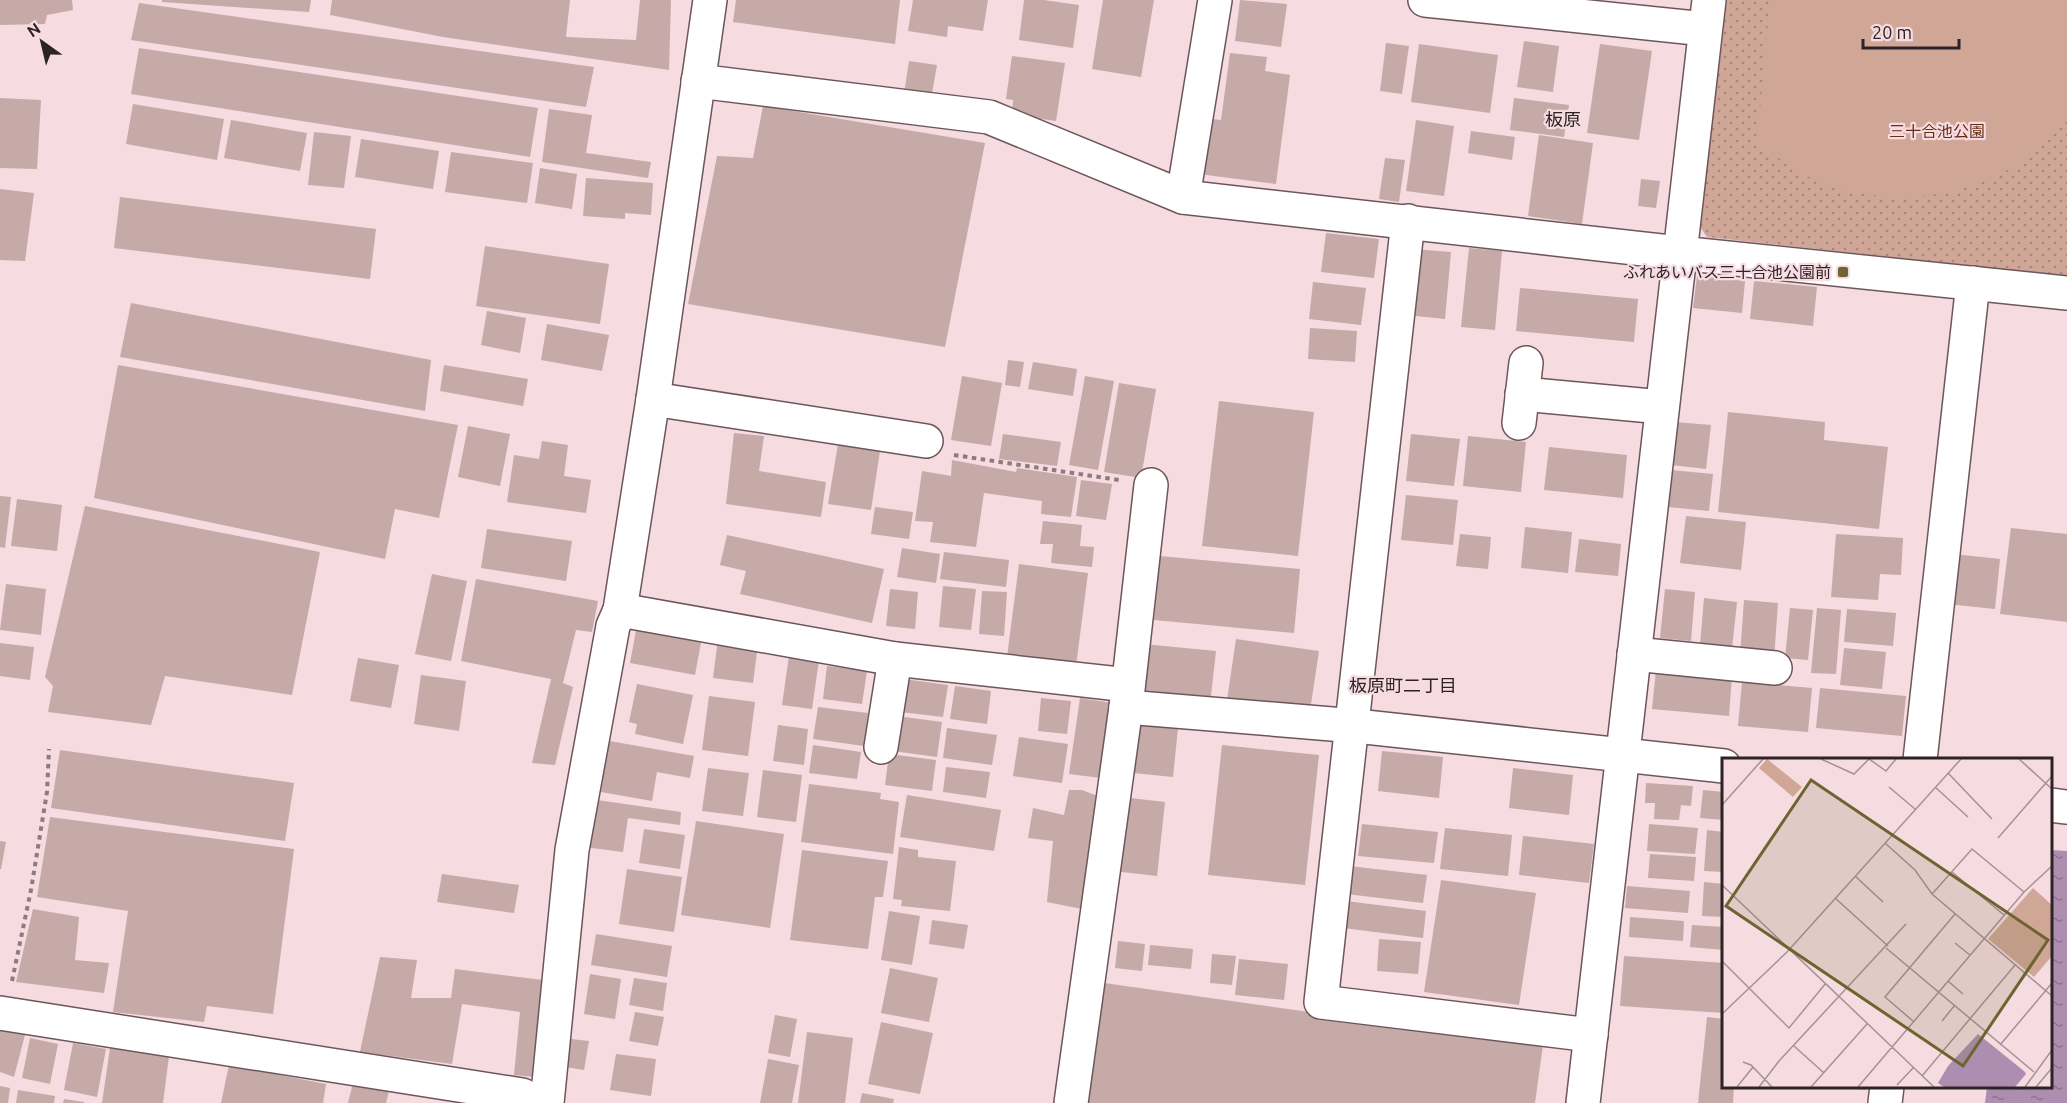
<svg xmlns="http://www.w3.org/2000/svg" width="2067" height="1103" font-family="Ubuntu,'Noto Sans JP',sans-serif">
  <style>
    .grass { fill: url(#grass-dots) }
    .garden { fill: #d0a797 }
    .water { fill: url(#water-ripples) }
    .building { fill: #c5aaa8 }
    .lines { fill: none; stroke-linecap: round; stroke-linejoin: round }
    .minor-casing { stroke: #6d565b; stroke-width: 36 }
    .path { stroke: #8d7b7f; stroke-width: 4; stroke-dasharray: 4.5 4.5; stroke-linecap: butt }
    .minor { stroke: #fff; stroke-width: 33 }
    .poi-dot { fill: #6d6431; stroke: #f6dbe1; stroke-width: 2 }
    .labels { text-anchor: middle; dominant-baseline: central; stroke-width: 4.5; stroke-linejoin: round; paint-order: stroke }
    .park-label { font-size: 16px; fill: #672c13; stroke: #f6dbe1 }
    .poi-label { font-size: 16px; fill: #2d2326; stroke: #f6dbe1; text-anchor: end }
    .neighbourhood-label { font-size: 18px; fill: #2d2326; stroke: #f6dbe1 }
    .inset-road { fill: none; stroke: #a69196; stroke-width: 1.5 }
    .view { fill: #6d6431; fill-opacity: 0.15; stroke: #6d6431; stroke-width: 3 }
    .inset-edge { fill: none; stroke: #2d2326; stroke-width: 3 }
  </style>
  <defs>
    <pattern id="grass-dots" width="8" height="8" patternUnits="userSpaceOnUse" patternTransform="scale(1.5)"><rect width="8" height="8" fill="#d0a797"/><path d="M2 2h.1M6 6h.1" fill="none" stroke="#a9887b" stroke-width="1.8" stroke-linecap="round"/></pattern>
    <pattern id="water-ripples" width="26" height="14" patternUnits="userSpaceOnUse" patternTransform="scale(1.5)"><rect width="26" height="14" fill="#ad8db0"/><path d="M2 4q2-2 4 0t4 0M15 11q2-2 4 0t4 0" fill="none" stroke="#8d738f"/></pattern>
  </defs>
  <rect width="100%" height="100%" fill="#f6dbe1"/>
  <polygon class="grass" points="1727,0 2067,0 2067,276 1707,237 1700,227"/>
  <path class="garden" d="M1770 0H2067V117C2014 193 1906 214 1823 183 1798 174 1777 157 1757 142Z"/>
  <polygon class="water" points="2051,850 2067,851 2067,1103 1985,1103 1987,1087 2050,1086"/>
  <g class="building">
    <polygon points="0,0 72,0 73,10 47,15 45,24 0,25"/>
    <polygon points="162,0 311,0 309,12 162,2"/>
    <polygon points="332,0 570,0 566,37 636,40 640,0 671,0 669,70 443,37 330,15"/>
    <polygon points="736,0 900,0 895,44 733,22"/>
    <polygon points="913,0 988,0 983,31 948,26 947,37 908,31"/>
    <polygon points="1024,0 1044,0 1079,5 1073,48 1019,40"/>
    <polygon points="1103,0 1154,0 1141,77 1092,69"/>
    <polygon points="1240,0 1287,4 1281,47 1235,41"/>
    <polygon points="139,3 594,67 586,107 131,40"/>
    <polygon points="1524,41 1559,46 1553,92 1517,87"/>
    <polygon points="1386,43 1409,46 1402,94 1380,91"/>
    <polygon points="1419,44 1498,55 1490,113 1411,102"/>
    <polygon points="1600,44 1652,51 1639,140 1587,133"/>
    <polygon points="139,48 538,108 530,157 131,94"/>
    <polygon points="1230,53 1267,57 1265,71 1290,75 1276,184 1199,174 1206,118 1221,120"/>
    <polygon points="1012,56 1065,63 1056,121 1012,115 1013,100 1006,99"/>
    <polygon points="909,61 937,65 931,99 904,94"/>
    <polygon points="0,98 41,100 37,169 0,168"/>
    <polygon points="1514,98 1569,105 1564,137 1510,130"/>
    <polygon points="133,104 224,119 217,160 126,144"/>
    <polygon points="763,106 985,143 945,347 688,304 717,156 753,158"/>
    <polygon points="549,109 592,115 586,153 651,162 648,178 542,162"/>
    <polygon points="231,120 307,133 300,171 224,158"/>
    <polygon points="1416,120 1454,126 1444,196 1406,191"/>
    <polygon points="1471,131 1515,137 1512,160 1468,153"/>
    <polygon points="314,132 351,136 344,188 308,185"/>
    <polygon points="1539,135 1593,143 1582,224 1528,216"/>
    <polygon points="361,139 439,151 433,189 355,177"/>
    <polygon points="451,152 533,163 527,203 445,192"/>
    <polygon points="1385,158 1405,160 1399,202 1379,199"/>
    <polygon points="540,168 577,174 572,209 535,203"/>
    <polygon points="586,178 653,183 651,215 625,213 625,219 583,216"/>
    <polygon points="1641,179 1660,181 1656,208 1638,206"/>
    <polygon points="0,189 34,193 25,261 0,260"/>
    <polygon points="120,197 376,229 370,279 114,248"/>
    <polygon points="1326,233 1379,239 1374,278 1321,272"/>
    <polygon points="485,246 609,264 600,324 476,306"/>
    <polygon points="1469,248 1502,251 1495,330 1461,327"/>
    <polygon points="1413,249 1451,252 1445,319 1406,315"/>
    <polygon points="1697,276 1745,281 1742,313 1693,308"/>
    <polygon points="1754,281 1817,287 1813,326 1750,319"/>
    <polygon points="1313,282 1366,288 1361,325 1309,319"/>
    <polygon points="1520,288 1638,299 1634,342 1516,331"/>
    <polygon points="131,303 431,360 425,411 120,357"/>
    <polygon points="487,311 526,318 520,353 481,345"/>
    <polygon points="547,324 609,335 602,371 541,360"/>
    <polygon points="1310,328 1357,331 1355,362 1308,359"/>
    <polygon points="1008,360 1024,362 1020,387 1005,385"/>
    <polygon points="1033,362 1077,369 1073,396 1028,389"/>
    <polygon points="118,365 458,425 439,518 395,509 385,559 94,498"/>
    <polygon points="444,365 528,379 523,406 440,391"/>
    <polygon points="962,376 1002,383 991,446 951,440"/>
    <polygon points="1085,376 1114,381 1098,470 1069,465"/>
    <polygon points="1119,383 1156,389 1141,478 1104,472"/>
    <polygon points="1219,401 1314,412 1298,556 1202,546"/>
    <polygon points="1728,412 1825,422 1824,440 1888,447 1879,529 1718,512"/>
    <polygon points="1675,422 1711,425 1706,469 1671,465"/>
    <polygon points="468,426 510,434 500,486 458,477"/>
    <polygon points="734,433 764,436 759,471 826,482 821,517 726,504"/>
    <polygon points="1003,434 1061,442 1057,466 999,459"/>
    <polygon points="1411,434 1460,439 1454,486 1406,481"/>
    <polygon points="1468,436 1526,442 1521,492 1463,486"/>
    <polygon points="542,441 568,445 564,476 591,480 586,513 507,502 514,455 539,459"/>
    <polygon points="838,444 880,451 871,510 828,504"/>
    <polygon points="1549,447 1627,455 1623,498 1544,490"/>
    <polygon points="952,460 1016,472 1017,468 1077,477 1071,517 1041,514 1042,501 984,493 976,547 930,542 933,522 915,521 922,471 951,476"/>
    <polygon points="1671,470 1713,474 1709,511 1668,507"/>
    <polygon points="1081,480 1112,484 1106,520 1076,516"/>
    <polygon points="1406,495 1458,500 1453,545 1401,540"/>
    <polygon points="0,496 11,497 5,548 0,547"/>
    <polygon points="17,499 62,505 57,551 11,546"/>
    <polygon points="85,506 320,552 292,695 165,676 151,725 48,712 53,686 45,677"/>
    <polygon points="875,507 913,512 909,539 871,534"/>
    <polygon points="1686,516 1746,522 1741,570 1680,563"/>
    <polygon points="1043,521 1082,525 1080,546 1094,547 1092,567 1051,563 1053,544 1040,544"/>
    <polygon points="1525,527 1572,532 1568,573 1521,568"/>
    <polygon points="2011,528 2067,534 2067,622 2000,614"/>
    <polygon points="487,529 572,541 566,581 481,568"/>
    <polygon points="1460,534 1491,537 1488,569 1456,566"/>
    <polygon points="1836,534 1903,538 1901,575 1880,574 1878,600 1831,597"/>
    <polygon points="727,535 884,569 872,623 740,594 746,571 720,565"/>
    <polygon points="1579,539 1621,544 1618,576 1575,572"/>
    <polygon points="902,548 940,554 936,583 897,577"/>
    <polygon points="944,552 1009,560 1006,587 940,579"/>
    <polygon points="1953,554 2000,559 1995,609 1947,604"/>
    <polygon points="1160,556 1300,569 1294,633 1154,620"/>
    <polygon points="1019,564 1088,573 1076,666 1007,657"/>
    <polygon points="432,574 467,581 451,661 415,654"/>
    <polygon points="476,579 598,601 592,632 576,630 563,683 573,687 555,765 532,763 551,679 461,661"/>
    <polygon points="6,584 46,589 41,635 0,630"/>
    <polygon points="943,586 976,589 971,630 939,627"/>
    <polygon points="890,589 918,592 915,629 886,626"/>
    <polygon points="1665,589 1695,592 1691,641 1660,638"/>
    <polygon points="982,591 1007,592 1004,636 979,634"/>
    <polygon points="1704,598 1737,602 1732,648 1700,645"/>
    <polygon points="1744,600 1778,603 1774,659 1740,656"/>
    <polygon points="1790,608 1813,610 1808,660 1785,658"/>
    <polygon points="1817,608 1841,610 1836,674 1811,673"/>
    <polygon points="1847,609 1896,613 1893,646 1844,642"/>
    <polygon points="637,625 702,637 695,675 630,663"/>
    <polygon points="718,639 758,644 753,683 713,678"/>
    <polygon points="1236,639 1319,651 1310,711 1227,700"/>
    <polygon points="0,643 34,647 30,680 0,676"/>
    <polygon points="1133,643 1216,651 1210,705 1128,697"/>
    <polygon points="1844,648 1886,652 1882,689 1840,685"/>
    <polygon points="789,656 819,660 812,709 782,705"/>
    <polygon points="358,658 399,665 391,708 350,701"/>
    <polygon points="827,666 867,671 862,704 823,699"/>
    <polygon points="1656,670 1732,676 1729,716 1652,709"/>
    <polygon points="421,675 466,681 459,731 414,724"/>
    <polygon points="904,679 948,685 943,717 900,712"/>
    <polygon points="1742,682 1812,688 1808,732 1738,726"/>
    <polygon points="637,684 693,695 683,744 635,734 637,724 629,722"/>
    <polygon points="955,686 991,691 987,724 950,719"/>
    <polygon points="1820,688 1906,696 1902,736 1816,728"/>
    <polygon points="709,696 755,702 748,756 702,750"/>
    <polygon points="1041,698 1071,701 1067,734 1038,731"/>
    <polygon points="1080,698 1112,703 1101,778 1069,774"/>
    <polygon points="818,707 868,713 864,746 813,739"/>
    <polygon points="897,716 942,722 937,757 893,751"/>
    <polygon points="1139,724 1178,728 1173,777 1133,773"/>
    <polygon points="778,725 808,729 804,765 773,761"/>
    <polygon points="947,728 997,735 992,765 943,758"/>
    <polygon points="1019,737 1068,744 1062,783 1013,776"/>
    <polygon points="604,740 694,756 690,778 657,772 652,801 601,792 605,763 600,762"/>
    <polygon points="813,745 861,752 857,779 809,773"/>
    <polygon points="1222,745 1319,755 1305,885 1208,875"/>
    <polygon points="60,750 294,783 285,841 51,808"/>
    <polygon points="1382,751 1443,757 1439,798 1378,791"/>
    <polygon points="889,754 936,760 932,791 885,785"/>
    <polygon points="946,767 990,772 986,798 943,792"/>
    <polygon points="708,768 749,773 743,816 702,811"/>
    <polygon points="1513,768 1573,775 1569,815 1509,808"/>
    <polygon points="763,770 802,775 796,822 757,817"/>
    <polygon points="1646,783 1693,786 1691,806 1681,805 1679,820 1654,819 1655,803 1645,803"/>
    <polygon points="809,784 881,793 880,799 899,802 893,854 801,842"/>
    <polygon points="1069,790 1082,790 1100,797 1082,909 1047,902 1053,841 1028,838 1033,808 1064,815"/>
    <polygon points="1703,790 1724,792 1724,820 1700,818"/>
    <polygon points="907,795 1001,810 994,851 900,837"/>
    <polygon points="1121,797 1165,802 1157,876 1113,871"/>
    <polygon points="590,799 681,812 680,825 628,818 623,852 584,847"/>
    <polygon points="50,817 294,849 273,1014 207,1006 204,1022 113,1012 128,911 37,897"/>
    <polygon points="696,821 784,834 770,928 681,915"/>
    <polygon points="1362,824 1438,832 1434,863 1358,856"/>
    <polygon points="1649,824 1698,828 1695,854 1647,851"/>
    <polygon points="1445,828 1512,835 1508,876 1440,869"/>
    <polygon points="644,829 685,835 680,869 639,863"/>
    <polygon points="1707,830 1724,832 1724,872 1704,871"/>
    <polygon points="1523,836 1594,844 1589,883 1519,875"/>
    <polygon points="0,841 6,842 1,869 0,869"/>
    <polygon points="899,847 918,850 918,857 956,861 950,911 901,906 902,900 893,899"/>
    <polygon points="802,850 888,861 883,897 875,897 868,949 790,940"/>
    <polygon points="1650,854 1696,857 1694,881 1648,878"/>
    <polygon points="1349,866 1427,875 1423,903 1346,894"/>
    <polygon points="627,869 682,877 674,932 619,924"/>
    <polygon points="442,874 519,885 514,913 437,902"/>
    <polygon points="1441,880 1536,893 1519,1005 1424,992"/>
    <polygon points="1704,882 1724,884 1724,917 1702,916"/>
    <polygon points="1627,886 1690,891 1688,913 1625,908"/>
    <polygon points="1346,901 1426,911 1423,938 1343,928"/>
    <polygon points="33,909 79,917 75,960 109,963 104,993 16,982"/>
    <polygon points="889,911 920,916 912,965 881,960"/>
    <polygon points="1630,917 1684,921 1683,941 1629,937"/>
    <polygon points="932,920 968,925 964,949 929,944"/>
    <polygon points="1692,925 1724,927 1724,950 1690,947"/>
    <polygon points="596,934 672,946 667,977 591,965"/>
    <polygon points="1379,939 1421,942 1418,974 1377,971"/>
    <polygon points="1118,941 1145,944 1142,971 1115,968"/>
    <polygon points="1150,945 1193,949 1191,969 1148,965"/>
    <polygon points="1212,954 1236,956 1232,985 1210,983"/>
    <polygon points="1624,956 1724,963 1724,1013 1620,1006"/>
    <polygon points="380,957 417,960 411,998 451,998 455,969 543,980 534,1077 514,1075 520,1012 462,1004 452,1064 360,1052"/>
    <polygon points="1239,959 1288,964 1284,1000 1235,995"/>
    <polygon points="890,968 938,978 929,1022 881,1013"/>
    <polygon points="590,974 621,979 615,1019 584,1014"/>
    <polygon points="634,978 667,983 663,1011 629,1005"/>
    <polygon points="1097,982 1543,1045 1535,1103 1081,1103"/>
    <polygon points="635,1012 664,1017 658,1046 629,1041"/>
    <polygon points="775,1015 797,1019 790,1057 768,1053"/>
    <polygon points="1707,1017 1724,1019 1724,1086 1734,1086 1733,1103 1698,1103"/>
    <polygon points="881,1022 933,1033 920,1094 868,1084"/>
    <polygon points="0,1027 26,1031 14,1077 0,1072"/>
    <polygon points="807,1032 853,1038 845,1103 798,1103"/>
    <polygon points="30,1038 58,1044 50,1084 22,1078"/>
    <polygon points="562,1038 589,1041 584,1070 558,1066"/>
    <polygon points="73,1043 106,1049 97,1097 64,1090"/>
    <polygon points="110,1048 169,1056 163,1103 102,1103"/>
    <polygon points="616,1054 656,1059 651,1096 610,1090"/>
    <polygon points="768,1059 799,1065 792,1103 760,1103"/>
    <polygon points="229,1065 326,1084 323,1103 221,1103"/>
    <polygon points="353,1083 389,1091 386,1103 348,1103"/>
    <polygon points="0,1086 10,1088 8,1103 0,1103"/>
    <polygon points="1845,1086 1867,1086 1866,1090 1845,1088"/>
    <polygon points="18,1090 55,1096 54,1103 16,1103"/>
    <polygon points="862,1093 894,1099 893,1103 860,1103"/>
    <polygon points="64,1099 84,1102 84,1103 63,1103"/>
  </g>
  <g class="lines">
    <g class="minor-casing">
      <g id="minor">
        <polyline points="1425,0 1705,29"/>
        <polyline points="698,81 989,117 1183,197 1679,253 2067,293"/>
        <polyline points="1183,197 1215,0"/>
        <polyline points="1408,221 1321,1002 1591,1035"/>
        <polyline points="1522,394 1662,407"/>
        <polyline points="653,399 926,441"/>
        <polyline points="1519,423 1526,363"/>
        <polyline points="620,610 895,659 1128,685"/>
        <polyline points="1634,654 1775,668"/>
        <polyline points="1126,707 1356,726 1724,766"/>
        <polyline points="881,747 895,659"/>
        <polyline points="1920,760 1973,283"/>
        <polyline points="2050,805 2067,807"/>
        <polyline points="0,1013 522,1095 539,1103"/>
        <polyline points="547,1103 572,850 613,626 620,610 653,399 710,0"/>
        <polyline points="1071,1103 1126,707 1151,485"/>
        <polyline points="1583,1103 1709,0"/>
        <polyline points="1885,1103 1887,1086"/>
      </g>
    </g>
    <g class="path">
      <polyline points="954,455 1119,480"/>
      <polyline points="12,981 31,890 47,792 49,749"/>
    </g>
    <use href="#minor" class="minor"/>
  </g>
  <rect class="poi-dot" x="1837" y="266" width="12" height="12" rx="3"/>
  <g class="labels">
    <g class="park-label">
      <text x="1937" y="131">三十合池公園</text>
    </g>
    <g class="poi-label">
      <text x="1831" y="272">ふれあいバス三十合池公園前</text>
    </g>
    <g class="neighbourhood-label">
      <text x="1563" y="119">板原</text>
      <text x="1403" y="685">板原町二丁目</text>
    </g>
  </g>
  <g transform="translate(1722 758)">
    <rect width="330" height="330" fill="#f6dbe1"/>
    <path d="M45 1 80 29 71 39 37 10ZM311 130 330 147V198L312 219 266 181Z" fill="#d0a797"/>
    <path d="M304 143H309L330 162V186L311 196 291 191 279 174Z" fill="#d0a797"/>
    <path d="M256 276 302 313 304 316 293 329H222L216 325 226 308Z" fill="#ad8db0"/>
    <path class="inset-road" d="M99 1 132 16 147 1 164 13 174 1M297 1 330 31M226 15 270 61M167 29 193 51M213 29 246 59M0 47 41 1M276 80 330 18M163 85 193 112 210 136 330 238M230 114 282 157M133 118 161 144M0 127 212 329M210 136 250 91 302 134M113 140 166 188M233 185 248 197M164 190 312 314M0 203 67 270 104 225M226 223 241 236M0 256 65 194 239 1M191 263 163 239 233 156M220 263 233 247M278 287 330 225M72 288 102 315M21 304 29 307 50 329M200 318 293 207M175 327 191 310M15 329 31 309M37 329 57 303 184 166M89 329 145 266M136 329 302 134 330 108M303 329 330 292M314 329 330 310"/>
    <path class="view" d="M89 22 326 182 241 308 4 148Z"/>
    <rect width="330" height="330" class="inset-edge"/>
  </g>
  <g transform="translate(42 42) rotate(326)" stroke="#f6dbe1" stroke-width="4.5" paint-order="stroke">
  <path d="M0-4.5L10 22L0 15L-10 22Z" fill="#2d2326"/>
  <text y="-9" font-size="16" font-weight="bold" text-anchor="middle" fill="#2d2326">N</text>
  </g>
  <path d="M1863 39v9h96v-9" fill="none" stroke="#2d2326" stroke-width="3"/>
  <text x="1872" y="39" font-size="18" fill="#2d2326" stroke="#f6dbe1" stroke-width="4.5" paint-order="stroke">20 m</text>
</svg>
